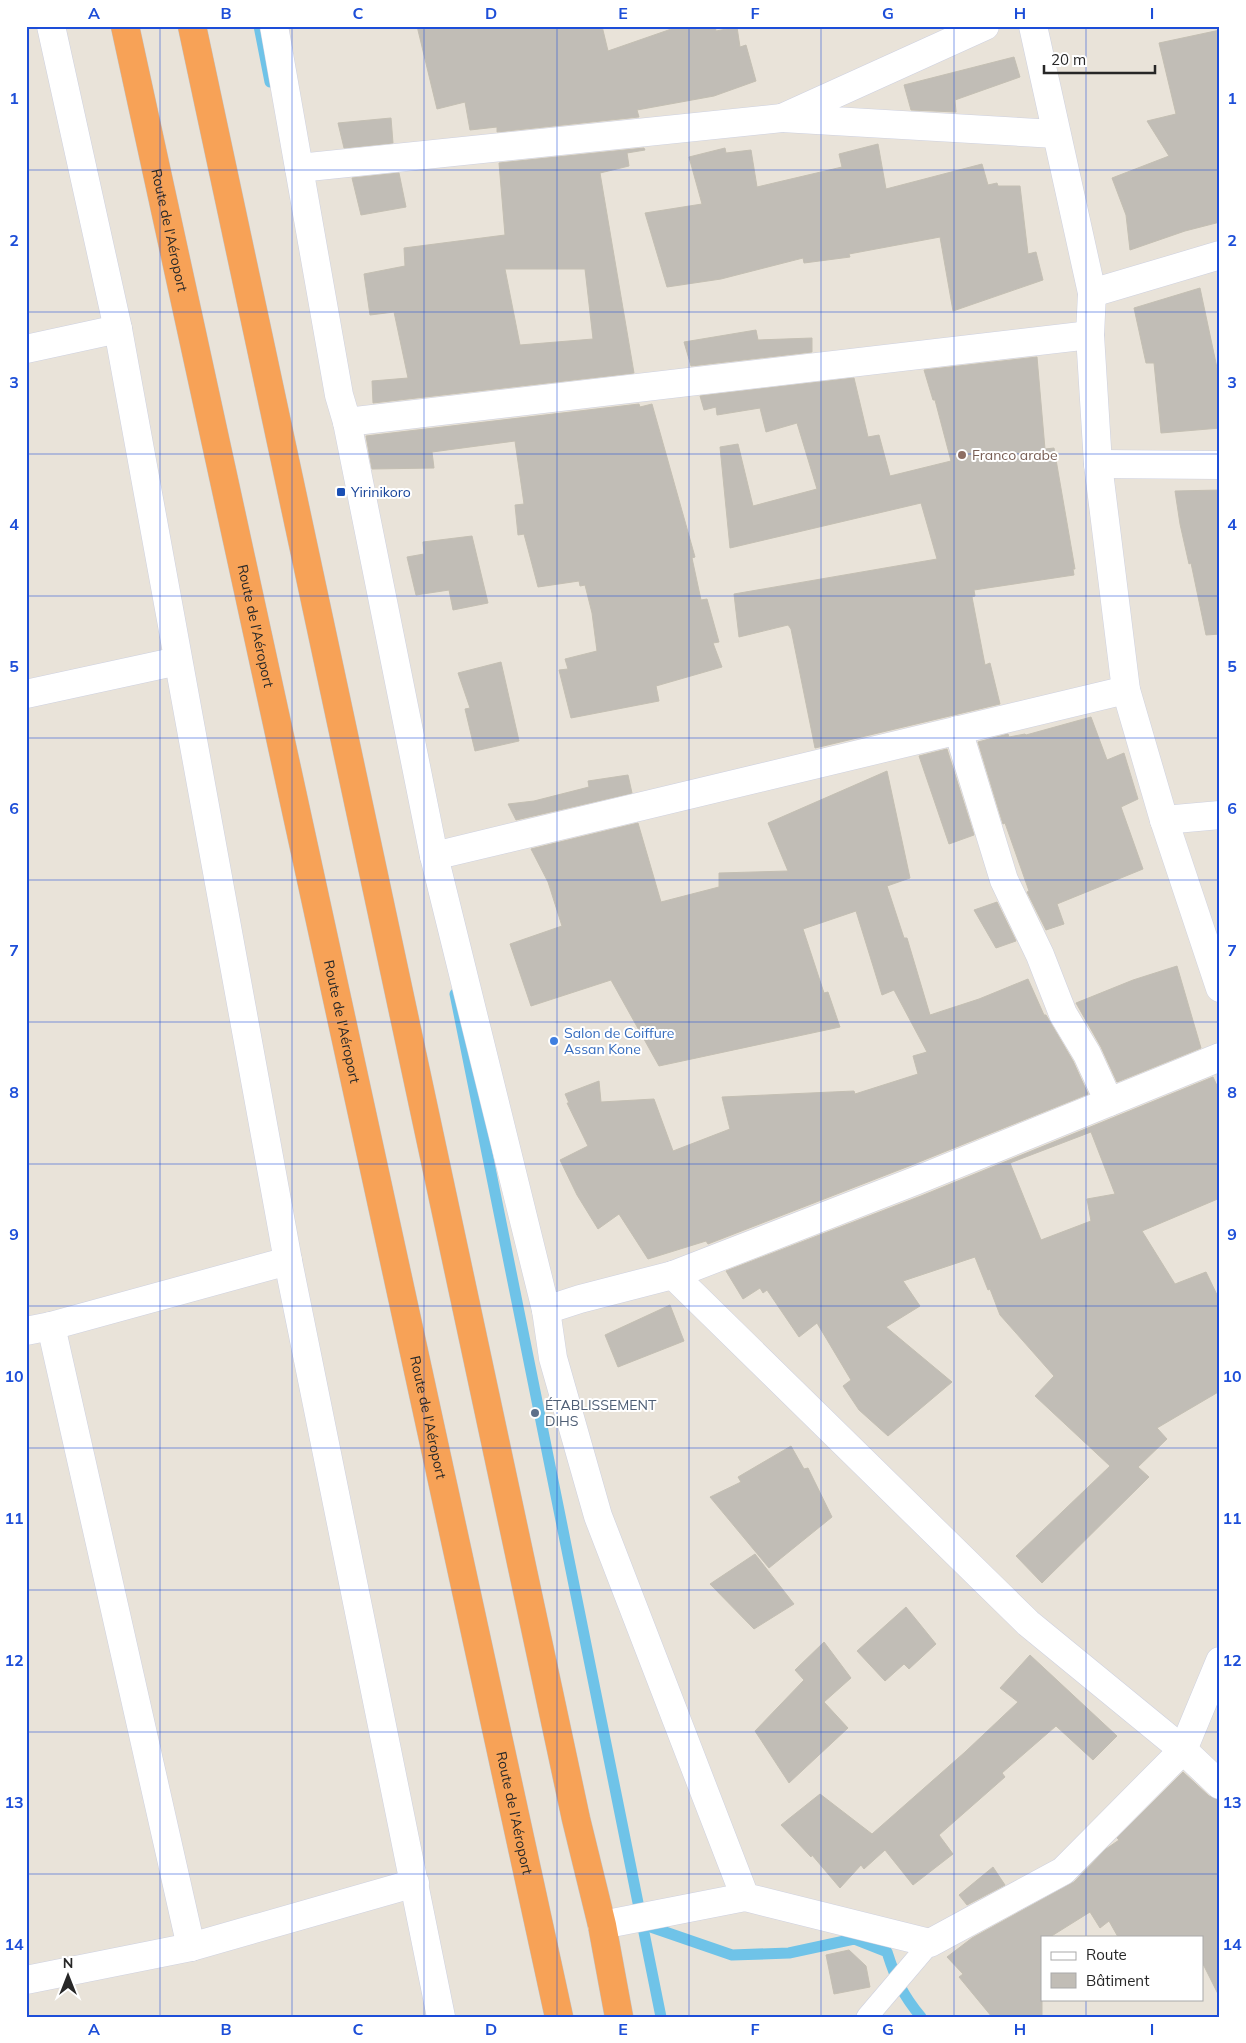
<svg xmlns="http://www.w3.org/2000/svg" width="1246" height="2043" font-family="Mulish,sans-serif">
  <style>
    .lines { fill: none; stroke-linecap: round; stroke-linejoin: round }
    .stream { stroke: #6fc3e8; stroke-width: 11 }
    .building { fill: #c1bdb6; stroke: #c4bfb3; fill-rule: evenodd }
    .lane-casing { stroke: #ced1e0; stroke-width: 22 }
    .street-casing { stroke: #ced1e0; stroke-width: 29 }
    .highway-casing { stroke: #c3c3c3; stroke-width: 29 }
    .lane { stroke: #fff; stroke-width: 21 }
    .street { stroke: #fff; stroke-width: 28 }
    .highway { stroke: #f7a257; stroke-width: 28 }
    .grid { fill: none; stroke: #1d4ed8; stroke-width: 1; stroke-opacity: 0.55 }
    .education-dot { fill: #8d6e63; stroke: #fff; stroke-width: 2 }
    .transit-dot { fill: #1a4fb4; stroke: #fff; stroke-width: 2 }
    .shop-dot { fill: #3f7fe0; stroke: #fff; stroke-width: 2 }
    .service-dot { fill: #5c6f8a; stroke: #fff; stroke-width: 2 }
    .labels { text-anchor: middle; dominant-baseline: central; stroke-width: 4; stroke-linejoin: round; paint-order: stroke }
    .street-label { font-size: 14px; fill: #272727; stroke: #fff }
    .education-label { font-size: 14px; fill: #785e54; stroke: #fff; text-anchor: start }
    .transit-label { font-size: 14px; fill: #164399; stroke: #fff; text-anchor: start }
    .shop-label { font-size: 14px; fill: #366cbe; stroke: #fff; text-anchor: start }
    .service-label { font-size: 14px; fill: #4e5e75; stroke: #fff; text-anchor: start }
    .neatline { fill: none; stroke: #1d4ed8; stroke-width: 2 }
    .grid-label { font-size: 16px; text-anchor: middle; font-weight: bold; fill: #1d4ed8 }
  </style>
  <rect width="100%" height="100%" fill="#e9e3d9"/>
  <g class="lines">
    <g class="stream">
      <polyline points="259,26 270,82"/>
      <polyline points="455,994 661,2017"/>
      <path d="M642 1924 732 1955 789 1953 854 1939 887 1952C896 1980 902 1994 921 2017"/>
    </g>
  </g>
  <g class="building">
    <polygon points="417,26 602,26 608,51 680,26 715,26 716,31 737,27 740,47 746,45 756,81 714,96 637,110 639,117 497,132 497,127 470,130 465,102 437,109"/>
    <polygon points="1220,30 1220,222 1185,231 1130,250 1126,215 1112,178 1169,156 1147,121 1176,114 1159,43"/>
    <polygon points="1014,57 1020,77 955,100 956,112 911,110 904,85"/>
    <polygon points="391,118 393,143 344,148 338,123"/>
    <polygon points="878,144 886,189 982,164 988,185 997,183 998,186 1020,186 1028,254 1036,252 1043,280 953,311 940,237 849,254 850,257 804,263 803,258 721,279 667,287 645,213 702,204 689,157 725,148 726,153 751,150 757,187 842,167 839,154"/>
    <path d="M644 148 645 150 627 153 629 166 600 173 634 373 373 403 372 381 408 378 394 312 370 315 364 274 405 266 404 248 505 235 499 163ZM505 269H585L593 339 520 345Z"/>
    <polygon points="399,173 406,207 361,215 352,178"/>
    <polygon points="1200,288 1220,382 1220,428 1161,433 1154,363 1146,363 1134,308"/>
    <polygon points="756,330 758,340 812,338 812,352 691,366 684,342"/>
    <polygon points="1037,357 1045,449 1054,448 1075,569 1073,569 1074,575 974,590 975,596 972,597 985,665 990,663 1000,704 815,748 791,629 788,625 739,637 734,594 937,559 921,503 730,548 720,447 738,444 753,506 817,489 797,423 766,432 760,408 717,415 716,407 704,410 700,396 854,378 868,437 879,435 890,476 951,461 935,400 933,400 924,370"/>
    <polygon points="639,404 640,407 652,404 695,557 692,558 701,600 707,599 719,642 713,643 722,667 656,686 659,701 571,718 559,670 568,669 565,659 597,651 592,613 585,585 580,586 579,581 538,587 524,534 518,535 515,505 524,504 515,441 432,452 434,468 372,469 366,436"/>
    <polygon points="1220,490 1220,634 1206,635 1191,563 1189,564 1180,524 1175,491"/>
    <polygon points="472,536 488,603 453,610 449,590 416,595 407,557 424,554 423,542"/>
    <polygon points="501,662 519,741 475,751 465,709 470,708 458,673"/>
    <polygon points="1091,717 1107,760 1124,753 1138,799 1121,807 1143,869 1057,904 1064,924 1046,930 1027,892 1029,891 1005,823 1003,824 978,742 1008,734 1009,737 1025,734 1026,735"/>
    <polygon points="947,749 974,835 949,844 919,756"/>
    <polygon points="887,771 910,878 887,886 904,938 907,938 930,1015 979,999 1028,979 1044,1015 1046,1015 1073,1061 1088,1094 909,1166 708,1244 706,1241 648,1259 619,1214 598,1229 577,1195 560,1160 588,1146 567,1103 569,1103 565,1094 599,1081 601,1102 654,1099 673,1151 730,1129 722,1097 854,1091 855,1094 918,1074 913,1056 927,1052 894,990 882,995 856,911 803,929 824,993 828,992 840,1027 659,1066 611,980 531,1006 510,944 562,926 548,882 531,849 638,823 661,902 719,887 719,873 788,871 768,823"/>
    <polygon points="628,775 632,793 516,820 508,804 534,801 589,787 588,781"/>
    <polygon points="997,902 1016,941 996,948 974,910"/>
    <polygon points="1177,966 1201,1048 1117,1082 1101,1047 1076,1003 1133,980"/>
    <path d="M1213 1077 1220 1092V1198L1142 1231 1175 1284 1206 1272 1220 1301V1391L1157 1428 1167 1439 1138 1467 1149 1477 1042 1583 1016 1556 1110 1466 1035 1396 1054 1376 1000 1315 990 1289 988 1290 975 1257 903 1281 920 1306 886 1327 952 1382 888 1436 859 1410 843 1386 851 1380 817 1323 799 1337 767 1290 763 1293 760 1288 743 1299 726 1271 921 1196ZM1091 1132 1115 1194 1087 1199 1091 1221 1041 1240 1010 1163Z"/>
    <polygon points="670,1305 684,1341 618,1367 605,1335"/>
    <polygon points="791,1446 804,1469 808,1468 832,1517 769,1568 710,1497 741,1482 738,1477"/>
    <polygon points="755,1554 794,1604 754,1629 710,1584"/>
    <polygon points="906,1607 936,1644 909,1669 904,1664 885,1681 857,1651"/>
    <polygon points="824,1642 851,1678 824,1702 848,1728 789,1783 755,1731 804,1680 795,1670"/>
    <polygon points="1030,1655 1117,1736 1093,1760 1056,1726 1002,1773 1005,1777 939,1835 953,1854 913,1885 885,1850 864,1869 861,1865 840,1888 812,1855 811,1857 781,1825 820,1794 872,1834 965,1752 1018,1702 1000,1688"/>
    <polygon points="1183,1772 1209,1796 1220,1800 1220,1998 1202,1962 1202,1937 1118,1937 1109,1921 1100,1928 1090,1912 1050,1937 1042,1937 1042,2017 992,2017 959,1977 963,1974 947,1957 972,1938 1074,1882 1106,1849 1119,1840 1117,1838"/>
    <polygon points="993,1867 1005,1885 967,1905 959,1895"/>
    <polygon points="849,1950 866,1966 870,1987 834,1994 826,1955"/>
  </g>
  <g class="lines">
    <g class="lane-casing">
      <polyline id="lane" points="867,2017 930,1943"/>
    </g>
    <g class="street-casing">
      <g id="street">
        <polyline points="51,26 118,329 288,1261 441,2017"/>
        <polyline points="274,26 339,395 347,422 1090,335"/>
        <polyline points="985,26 782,118 1056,134"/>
        <polyline points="1033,26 1092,293 1090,335 1098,464 1126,690 1164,820 1220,988"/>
        <polyline points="299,168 782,118"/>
        <polyline points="1092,293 1220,255"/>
        <polyline points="26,349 118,329"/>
        <polyline points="347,422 434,856 546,1310 553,1358 598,1516 745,1897 930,1943 1063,1871 1183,1750 1220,1661"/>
        <polyline points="1098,464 1220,465"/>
        <polyline points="26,694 178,661"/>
        <polyline points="958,730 1004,880 1040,955 1063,1014 1087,1054 1109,1102"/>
        <polyline points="1164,820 1220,815"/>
        <polyline points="434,856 1126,690"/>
        <polyline points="673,1275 1028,1623 1183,1750 1220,1785"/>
        <polyline points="546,1310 580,1299 673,1275 915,1181 1220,1057"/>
        <polyline points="51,1326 191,1947"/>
        <polyline points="26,1331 51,1326 288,1261"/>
        <polyline points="602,1925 745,1897"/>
        <polyline points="26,1980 191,1947 415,1883"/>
      </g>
    </g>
    <g class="highway-casing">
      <g id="highway">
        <path id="s1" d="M125 26 559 2017"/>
        <polyline points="192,26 576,1819 602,1925 619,2017"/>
      </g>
    </g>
    <use href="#lane" class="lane"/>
    <use href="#street" class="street"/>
    <use href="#highway" class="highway"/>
  </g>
  <path class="grid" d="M160 26V2017M292 26V2017M424 26V2017M557 26V2017M689 26V2017M821 26V2017M954 26V2017M1086 26V1937M26 170H1220M26 312H1220M26 454H1220M26 596H1220M26 738H1220M26 880H1220M26 1022H1220M26 1164H1220M26 1306H1220M26 1448H1220M26 1590H1220M26 1732H1220M26 1874H1220M1086 1999V2017"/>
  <circle class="education-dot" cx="962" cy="455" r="5"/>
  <rect class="transit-dot" x="336" y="487" width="10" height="10" rx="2.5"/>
  <circle class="shop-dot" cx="554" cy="1041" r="5"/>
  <circle class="service-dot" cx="535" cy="1413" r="5"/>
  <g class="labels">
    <g class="street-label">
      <text stroke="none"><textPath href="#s1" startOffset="209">Route de l'Aéroport</textPath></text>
      <text stroke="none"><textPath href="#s1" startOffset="614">Route de l'Aéroport</textPath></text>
      <text stroke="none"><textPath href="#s1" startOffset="1019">Route de l'Aéroport</textPath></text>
      <text stroke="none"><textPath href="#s1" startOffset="1424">Route de l'Aéroport</textPath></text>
      <text stroke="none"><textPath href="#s1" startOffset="1829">Route de l'Aéroport</textPath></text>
    </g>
    <g class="education-label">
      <text x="972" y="455">Franco arabe</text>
    </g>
    <g class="transit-label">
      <text x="351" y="492">Yirinikoro</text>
    </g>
    <g class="shop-label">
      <text x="564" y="1033">Salon de Coiffure<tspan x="564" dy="16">Assan Kone</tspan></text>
    </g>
    <g class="service-label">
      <text x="545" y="1405">ÉTABLISSEMENT<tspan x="545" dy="16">DIHS</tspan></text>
    </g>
  </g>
  <rect width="1246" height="2043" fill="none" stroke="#ffffff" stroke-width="55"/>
  <rect x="1041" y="1936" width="162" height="65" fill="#ffffff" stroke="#a9a9a9"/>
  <rect x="1051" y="1952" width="25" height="8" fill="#ffffff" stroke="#a9a9a9"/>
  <text x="1086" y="1960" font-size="15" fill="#272727">Route</text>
  <rect x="1051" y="1973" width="25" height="15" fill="#c1bdb6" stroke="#a9a9a9"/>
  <text x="1086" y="1986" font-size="15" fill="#272727">Bâtiment</text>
  <g transform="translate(68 1976)" stroke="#ffffff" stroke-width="4" paint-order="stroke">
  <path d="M0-4L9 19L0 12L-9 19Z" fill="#272727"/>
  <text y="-8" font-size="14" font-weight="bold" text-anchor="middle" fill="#272727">N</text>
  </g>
  <path d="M1044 65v8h111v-8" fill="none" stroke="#272727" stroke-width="2.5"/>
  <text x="1051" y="65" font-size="15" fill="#272727" stroke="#ffffff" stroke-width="4" paint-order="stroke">20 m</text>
  <rect x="28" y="28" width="1190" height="1988" class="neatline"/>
  <g class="grid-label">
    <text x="94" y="19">A</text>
    <text x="226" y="19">B</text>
    <text x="358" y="19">C</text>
    <text x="491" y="19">D</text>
    <text x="623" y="19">E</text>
    <text x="755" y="19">F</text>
    <text x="888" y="19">G</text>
    <text x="1020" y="19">H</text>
    <text x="1152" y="19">I</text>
    <text x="14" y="104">1</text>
    <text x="1232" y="104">1</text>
    <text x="14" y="246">2</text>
    <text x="1232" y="246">2</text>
    <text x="14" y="388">3</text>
    <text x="1232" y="388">3</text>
    <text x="14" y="530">4</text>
    <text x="1232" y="530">4</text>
    <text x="14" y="672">5</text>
    <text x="1232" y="672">5</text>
    <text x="14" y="814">6</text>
    <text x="1232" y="814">6</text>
    <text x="14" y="956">7</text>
    <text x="1232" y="956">7</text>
    <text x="14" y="1098">8</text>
    <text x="1232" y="1098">8</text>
    <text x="14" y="1240">9</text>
    <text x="1232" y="1240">9</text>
    <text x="14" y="1382">10</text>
    <text x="1232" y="1382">10</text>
    <text x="14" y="1524">11</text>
    <text x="1232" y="1524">11</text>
    <text x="14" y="1666">12</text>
    <text x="1232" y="1666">12</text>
    <text x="14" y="1808">13</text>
    <text x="1232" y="1808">13</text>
    <text x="14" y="1950">14</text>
    <text x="1232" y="1950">14</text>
    <text x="94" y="2035">A</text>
    <text x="226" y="2035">B</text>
    <text x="358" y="2035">C</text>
    <text x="491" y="2035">D</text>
    <text x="623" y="2035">E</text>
    <text x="755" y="2035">F</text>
    <text x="888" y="2035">G</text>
    <text x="1020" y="2035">H</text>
    <text x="1152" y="2035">I</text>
  </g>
</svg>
